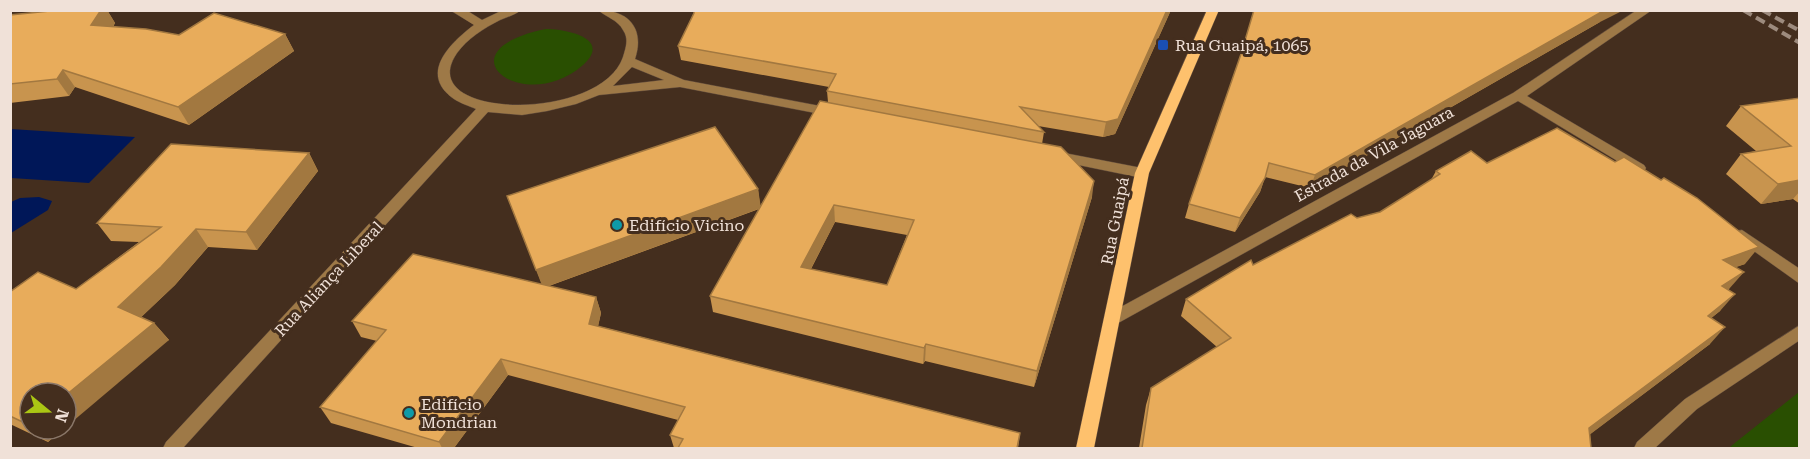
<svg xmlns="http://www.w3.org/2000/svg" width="1810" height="459" font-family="'Roboto Serif',serif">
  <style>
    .green { fill: #294f01 }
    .water { fill: #001758 }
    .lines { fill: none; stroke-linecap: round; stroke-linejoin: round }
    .minor-casing { stroke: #604b3c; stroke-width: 1 }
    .major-casing { stroke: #604b3c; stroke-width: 1 }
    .minor { fill: #9e7947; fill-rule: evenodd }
    .major { fill: #fec16d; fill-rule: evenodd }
    .rail { stroke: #9d8b7e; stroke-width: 4; stroke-dasharray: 10 5; stroke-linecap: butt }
    .wall { fill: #c8944e; fill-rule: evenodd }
    .shaded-wall { fill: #a27840 }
    .building { fill: #e8ac5b; stroke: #a27840; stroke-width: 1.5; fill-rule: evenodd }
    .transit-dot { fill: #1a4fb4; stroke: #442e1e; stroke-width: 2 }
    .culture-dot { fill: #0f9aa8; stroke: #442e1e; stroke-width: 2 }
    .labels { text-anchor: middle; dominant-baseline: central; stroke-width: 6; stroke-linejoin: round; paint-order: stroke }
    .poi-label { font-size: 16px; fill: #f0e1d8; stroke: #442e1e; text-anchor: start }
    .street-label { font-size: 16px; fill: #f0e1d8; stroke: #442e1e }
  </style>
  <rect width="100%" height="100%" fill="#442e1e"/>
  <g class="green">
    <path d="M546 29C565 29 613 38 583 65 524 117 437 51 546 29Z"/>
    <polygon points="1799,392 1799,448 1729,448 1736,442"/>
  </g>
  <g class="water">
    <polygon points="10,129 11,129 135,137 89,183 11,178"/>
    <polygon points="39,197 52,201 48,210 11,233 11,202 20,198"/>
  </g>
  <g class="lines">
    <g class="minor-casing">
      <g id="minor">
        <path d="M450 10H466L482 20 503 10H521C515 15 507 17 500 20 484 28 467 39 457 53 411 120 601 123 623 57 626 47 629 39 623 30 618 20 606 17 598 10 629 10 645 29 635 59L684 80 836 109 843 113 836 117 680 87 599 95 576 104 547 111 522 115 488 112 183 448H163L166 442 476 109C469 106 460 103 454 99 418 74 450 43 474 25ZM632 67 664 80 613 86Z"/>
        <polygon points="1637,10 1652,10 1527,96 1644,165 1646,168 1644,171 1634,171 1518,101 1120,322 1114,324 1108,322 1106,318 1108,314 1513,93"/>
        <polygon points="1054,151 1142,168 1149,173 1142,178 1049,159 1047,156 1049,153"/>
        <polygon points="1742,230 1800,269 1800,284 1737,239 1734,235 1737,231"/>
        <polygon points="1800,325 1800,340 1697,409 1655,448 1634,448 1637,442 1685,399"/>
      </g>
    </g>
    <g class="major-casing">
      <polygon id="major" points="1207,10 1219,10 1149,173 1094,448 1076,448 1135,173"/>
    </g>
    <use href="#minor" class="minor"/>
    <use href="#major" class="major"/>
    <g class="rail">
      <polyline points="1743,10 1800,43"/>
      <polyline points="1762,10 1800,31"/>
    </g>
  </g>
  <g class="wall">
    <polygon points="60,10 107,10 115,23 113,27 179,35 285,34 294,51 189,125 75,87 69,96 10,103 10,15"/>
    <path d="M694 10H1171L1115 134 1103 137 1038 126 1044 132 1042 144 1092 197 1034 387 925 361 923 364 713 312 710 296 759 209 549 286 596 297 601 313 598 326 1020 433 1018 448H674L670 435 678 420 508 375 454 448H418L331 423 320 407 377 341 361 337 352 321 542 284 507 196 758 189 760 206 828 102 827 91 829 87 681 60 678 46 694 13ZM835 222 907 235 887 285 811 269Z"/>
    <polygon points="1600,22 1310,188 1265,177 1260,192 1235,232 1185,218 1189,204 1241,54"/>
    <polygon points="1800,98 1800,204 1793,199 1761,204 1726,174 1741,154 1756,151 1726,126 1741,106"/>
    <polygon points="309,153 318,171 257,250 208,247 175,285 141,317 154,323 169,340 30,393 30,429 63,429 48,442 10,424 10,292 76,289 139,242 111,241 97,223"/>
    <polygon points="1487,163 1745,264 1735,267 1729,289 1720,311 1711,318 1710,344 1590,434 1591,448 1139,448 1146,405 1151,388 1217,347 1181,316 1186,299 1253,265 1357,218 1380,212 1431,180 1436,171"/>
  </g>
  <g class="shaded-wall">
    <polygon points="101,10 107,10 115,23 103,43 91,25"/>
    <polygon points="1167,10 1171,10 1115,134 1103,137 1106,122"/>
    <polygon points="1605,10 1624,10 1600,22 1310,188 1315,175"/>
    <polygon points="285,34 294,51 189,125 178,107"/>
    <polygon points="63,70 75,87 69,96 57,79"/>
    <polygon points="309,153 318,171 257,250 246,232"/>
    <polygon points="1265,178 1260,192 1235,232 1240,218"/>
    <polygon points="1800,180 1800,191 1793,199 1761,204 1778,184"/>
    <polygon points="1094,181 1092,197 1034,387 1037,371"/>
    <polygon points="758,189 761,208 543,288 536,270"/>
    <polygon points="834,205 835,222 803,284 801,267"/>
    <polygon points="196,229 208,247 175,285 133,325 118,307"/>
    <polygon points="1759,247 1745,264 1709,277 1723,260"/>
    <polygon points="1744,272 1729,289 1707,303 1722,286"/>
    <polygon points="1735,294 1720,311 1693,333 1708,316"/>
    <polygon points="596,297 601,313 595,340 589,324"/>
    <polygon points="154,323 169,340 66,427 66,395"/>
    <polygon points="1725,327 1710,344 1576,445 1589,428"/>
    <polygon points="926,344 925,361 923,364 924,348"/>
    <polygon points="501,359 508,375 454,448 442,448 439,442"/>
    <polygon points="34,429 63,429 48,442"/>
  </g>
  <g class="building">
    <polygon points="60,10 101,10 91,25 146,29 179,35 214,13 285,34 178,107 63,70 57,79 10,84 10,15"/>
    <polygon points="694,10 1167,10 1118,119 1106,122 1020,107 1044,132 827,91 836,74 678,46 694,13"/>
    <polygon points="1254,10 1605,10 1315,175 1269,163 1265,178 1240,218 1189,204 1241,54"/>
    <polygon points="1800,98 1800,180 1778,184 1741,154 1791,146 1741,106"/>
    <path d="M820 101 1061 147 1094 181 1037 371 926 344 924 348 710 296ZM834 205 914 220 887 285 801 267Z"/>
    <polygon points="715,127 758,189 536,270 507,196"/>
    <polygon points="1557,128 1615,162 1624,157 1661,180 1664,178 1697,198 1759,247 1723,260 1744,272 1722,286 1735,294 1708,316 1725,327 1589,428 1591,448 1142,448 1151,388 1231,338 1186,299 1251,260 1253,265 1351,214 1357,218 1380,212 1440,174 1436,171 1471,151 1487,163"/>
    <polygon points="171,144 309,153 246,232 196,229 161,267 118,307 154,323 66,395 66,393 30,393 29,425 10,416 10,292 38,272 76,289 161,227 97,223"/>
    <polygon points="413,254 596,297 589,324 1020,433 1017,448 678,448 683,439 670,435 685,407 501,359 439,442 320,407 386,330 352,321"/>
  </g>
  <rect class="transit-dot" x="1157" y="39" width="12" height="12" rx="3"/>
  <g class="culture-dot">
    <circle cx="617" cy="225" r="6"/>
    <circle cx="409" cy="413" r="6"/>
  </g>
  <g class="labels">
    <g class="poi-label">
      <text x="1175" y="45">Rua Guaipá, 1065</text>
      <text x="629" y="225">Edifício Vicino</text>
      <text x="421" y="404">Edifício<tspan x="421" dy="18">Mondrian</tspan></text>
    </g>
    <g class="street-label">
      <text transform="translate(1374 154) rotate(-29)">Estrada da Vila Jaguara</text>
      <text transform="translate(1115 221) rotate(-79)">Rua Guaipá</text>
      <text transform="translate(329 279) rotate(-47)">Rua Aliança Liberal</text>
    </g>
  </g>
  <rect width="1810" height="459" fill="none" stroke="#f0e1d8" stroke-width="24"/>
  <g transform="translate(48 411) rotate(109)"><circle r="28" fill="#442e1e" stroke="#897668" stroke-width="1.5"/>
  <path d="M0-4.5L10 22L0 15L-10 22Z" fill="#abc614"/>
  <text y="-9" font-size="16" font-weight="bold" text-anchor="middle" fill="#f0e1d8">N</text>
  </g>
</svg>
